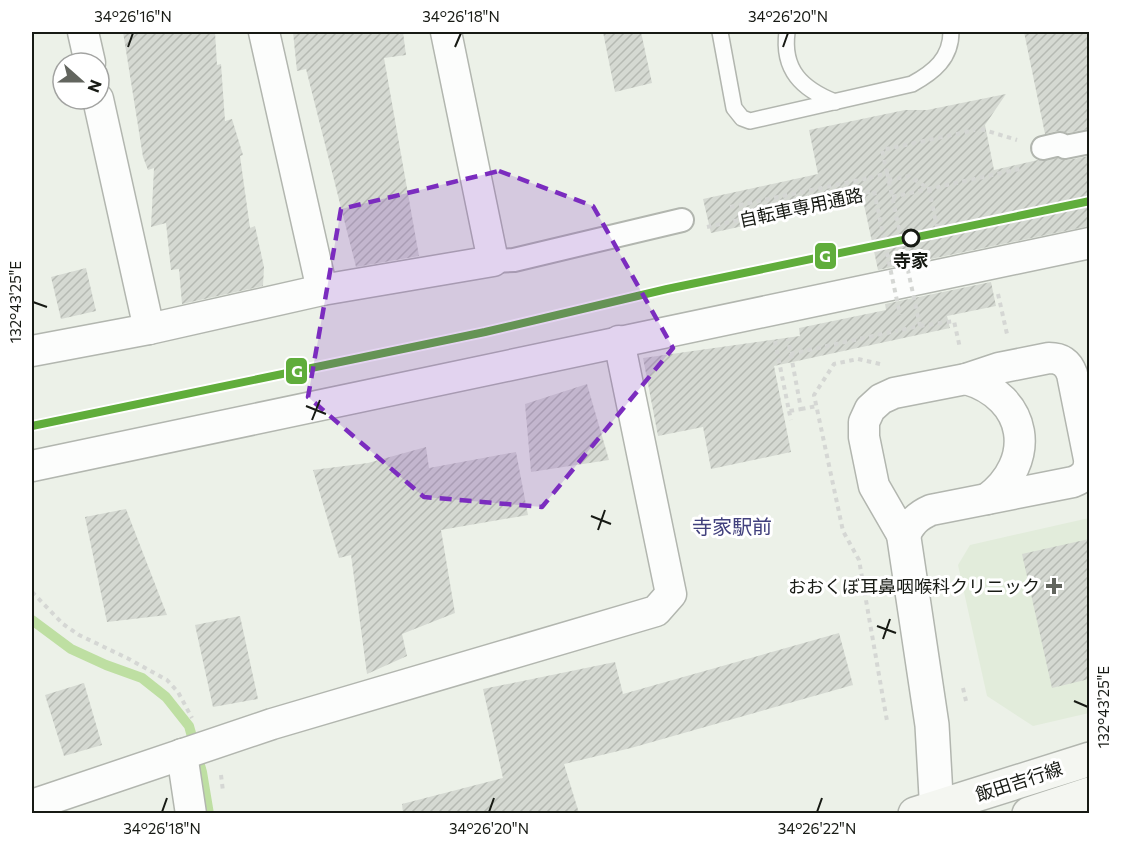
<svg xmlns="http://www.w3.org/2000/svg" width="1121" height="845" font-family="Commissioner,'Noto Sans JP',sans-serif">
  <style>
    .built { fill: #e2ecdb }
    .lines { fill: none; stroke-linecap: round; stroke-linejoin: round }
    .stream { stroke: #bedfa2; stroke-width: 10 }
    .building { fill: url(#building-hatch) }
    .service-casing { stroke: #b2b6af; stroke-width: 18 }
    .pedestrian-casing { stroke: #b2b6af; stroke-width: 26 }
    .minor-casing { stroke: #b2b6af; stroke-width: 33 }
    .tertiary-casing { stroke: #b2b6af; stroke-width: 36 }
    .secondary-casing { stroke: #b2b6af; stroke-width: 36 }
    .path { stroke: #d5d7d4; stroke-width: 4; stroke-dasharray: 4.5 4.5; stroke-linecap: butt }
    .service { stroke: #fcfdfc; stroke-width: 15 }
    .pedestrian { stroke: #fcfdfc; stroke-width: 22 }
    .minor { stroke: #fcfdfc; stroke-width: 30 }
    .tertiary { stroke: #fcfdfc; stroke-width: 33 }
    .secondary { stroke: #f4f6f1; stroke-width: 33 }
    .path-bridge { stroke: #d5d7d4; stroke-width: 4; stroke-dasharray: 4.5 4.5; stroke-linecap: butt }
    .rail-1-casing { stroke: #fff; stroke-width: 12 }
    .rail-1 { stroke: #60ad3b; stroke-width: 8 }
    .marked { fill: #7b2cbf; fill-opacity: 0.2; stroke: #7b2cbf; stroke-width: 4.5; stroke-dasharray: 12 8; stroke-linejoin: round }
    .ticks { fill: none; stroke: #171a14; stroke-width: 2 }
    .stop-dot { fill: #fff; stroke: #171a14; stroke-width: 3 }
    .poi-dot { fill: #62655e; stroke: #fff; stroke-width: 2 }
    .labels { text-anchor: middle; dominant-baseline: central; stroke-width: 6; stroke-linejoin: round; paint-order: stroke }
    .street-label { font-size: 18px; fill: #171a14; stroke: #fff }
    .stop-label { font-size: 18px; font-weight: bold; fill: #171a14; stroke: #fff }
    .poi-label { font-size: 18px; fill: #171a14; stroke: #fff; text-anchor: end }
    .neighbourhood-label { font-size: 20px; fill: #41407d; stroke: #fff }
    .line-badge { stroke: #fff; stroke-width: 2 }
    .badge-label { font-size: 16px; text-anchor: middle; font-weight: bold; fill: #fff }
    .neatline { fill: none; stroke: #171a14; stroke-width: 2 }
    .ticks-label { font-size: 15px; text-anchor: middle; fill: #171a14 }
  </style>
  <defs>
    <pattern id="building-hatch" width="6" height="6" patternUnits="userSpaceOnUse" patternTransform="scale(1.5)"><rect width="6" height="6" fill="#d5d9d2"/><path d="M-1 1l2-2M0 6l6-6M5 7l2-2" fill="none" stroke="#b6bab3"/></pattern>
  </defs>
  <rect width="100%" height="100%" fill="#ecf1e8"/>
  <polygon class="built" points="1089,518 1089,713 1033,726 987,696 958,565 970,545"/>
  <g class="lines">
    <polyline class="stream" points="32,620 71,649 106,665 142,678 166,697 189,726 202,772 209,814"/>
  </g>
  <g class="building">
    <polygon points="123,32 215,32 217,65 221,64 225,121 232,119 243,155 240,156 250,228 255,226 264,267 263,286 182,304 179,269 171,270 166,223 151,227 154,168 148,170 143,157"/>
    <polygon points="293,32 403,32 406,55 384,58 419,256 356,267 306,69 297,71"/>
    <polygon points="603,32 641,32 652,83 615,92"/>
    <polygon points="1024,32 1089,32 1089,129 1067,133 1057,131 1045,134"/>
    <polygon points="1006,94 985,125 994,170 1038,160 1058,158 1068,160 1089,156 1089,226 878,270 863,200 711,233 703,199 818,174 809,130 905,110 927,110"/>
    <polygon points="86,268 96,311 61,319 51,277"/>
    <polygon points="991,282 996,306 947,316 950,328 774,366 791,452 711,469 703,427 658,436 643,358 800,336 799,328 886,310 885,304"/>
    <polygon points="587,384 609,460 531,472 525,404"/>
    <polygon points="426,447 429,468 516,452 528,515 441,530 455,613 402,634 407,656 367,674 351,555 339,558 313,470 368,463"/>
    <polygon points="126,509 167,615 107,622 85,517"/>
    <polygon points="1089,539 1089,679 1052,688 1022,554"/>
    <polygon points="240,616 258,699 213,707 195,625"/>
    <polygon points="839,633 853,685 631,748 564,764 579,813 403,813 402,804 503,778 483,689 615,662 623,694"/>
    <polygon points="84,683 102,745 64,756 45,695"/>
  </g>
  <g class="lines">
    <g class="service-casing">
      <g id="service">
        <path d="M720 32 734 108 742 118 750 121 912 84C934 72 951 58 951 32"/>
        <path d="M787 32C782 70 802 89 835 102"/>
      </g>
    </g>
    <g class="pedestrian-casing">
      <g id="pedestrian">
        <polyline points="1043,148 1060,144 1065,147 1090,142"/>
        <polyline points="493,261 514,260 682,220"/>
      </g>
    </g>
    <g class="minor-casing">
      <g id="minor">
        <polyline points="83,32 90,63"/>
        <polyline points="264,32 322,290"/>
        <polyline points="98,99 149,329"/>
        <polyline points="32,351 149,329 322,290 493,261 446,32"/>
        <path d="M1049 358C1061 358 1068 363 1072 374L1089 459C1090 471 1084 478 1073 482L931 510C917 516 909 524 904 538L874 486 864 437V422L870 409 881 399 894 393 966 379 999 368Z"/>
        <path d="M966 379C1028 397 1038 461 987 499"/>
        <polyline points="32,466 1090,243"/>
        <polyline points="182,754 191,814"/>
        <polyline points="32,805 272,724 656,611 671,594 619,341"/>
      </g>
    </g>
    <g class="tertiary-casing">
      <polyline id="tertiary" points="904,538 932,725 937,814"/>
    </g>
    <g class="secondary-casing">
      <g id="secondary">
        <polyline points="915,814 1090,759"/>
        <polyline points="1029,814 1090,794"/>
      </g>
    </g>
    <g class="path">
      <polyline points="981,129 1017,140"/>
      <polyline points="887,173 882,150 975,130"/>
      <polyline points="888,180 909,176 929,189 940,242"/>
      <polyline points="892,197 1024,168"/>
      <polyline points="730,207 869,178"/>
      <polyline points="707,227 874,191"/>
      <polyline points="998,294 1007,334"/>
      <polyline points="920,326 954,321 960,348"/>
      <polyline points="775,341 789,411 801,409 788,339"/>
      <polyline points="790,354 896,331"/>
      <polyline points="880,364 858,359 834,364 814,395 843,531 859,560 887,721"/>
      <polyline points="801,409 817,406"/>
      <polyline points="789,411 791,420"/>
      <polyline points="32,592 63,624 79,635 127,658 167,680 178,692 192,718"/>
      <polyline points="963,688 966,701"/>
      <polyline points="221,775 223,791"/>
    </g>
    <use href="#service" class="service"/>
    <use href="#pedestrian" class="pedestrian"/>
    <use href="#minor" class="minor"/>
    <use href="#tertiary" class="tertiary"/>
    <use href="#secondary" class="secondary"/>
    <g class="path-bridge">
      <polyline points="869,178 887,173 920,326 896,331"/>
      <polyline points="874,191 900,315"/>
    </g>
    <g class="rail-1-casing">
      <polyline id="rail-1" points="32,426 485,332 667,289 1090,201"/>
    </g>
    <use href="#rail-1" class="rail-1"/>
  </g>
  <path class="marked" d="M499 171 593 206 673 348 542 507 424 497 308 397 341 209Z"/>
  <path class="ticks" d="M128 47 133 33M455 47 461 33M783 47 788 33M33 302 47 307M306 406 326 414M312 420 320 400M591 516 611 524M598 530 605 510M877 626 896 633M883 639 890 619M1074 701 1088 707M162 812 167 798M489 812 494 798M817 812 822 798"/>
  <circle class="stop-dot" cx="911" cy="238" r="8"/>
  <path class="poi-dot" d="M1051 577h6v6h6v6h-6v6h-6v-6h-6v-6h6z"/>
  <g class="labels">
    <g class="street-label">
      <text transform="translate(801 207) rotate(-12)">自転車専用通路</text>
      <text transform="translate(1019 781) rotate(-18)">飯田吉行線</text>
    </g>
    <g class="stop-label">
      <text x="911" y="260">寺家</text>
    </g>
    <g class="poi-label">
      <text x="1040" y="586">おおくぼ耳鼻咽喉科クリニック</text>
    </g>
    <g class="neighbourhood-label">
      <text x="732" y="526">寺家駅前</text>
    </g>
  </g>
  <g class="line-badge">
    <rect x="814" y="242" width="23" height="28" rx="6" fill="#60ad3b"/>
    <rect x="285" y="357" width="23" height="28" rx="6" fill="#60ad3b"/>
  </g>
  <g class="badge-label">
    <text x="825" y="262">G</text>
    <text x="297" y="377">G</text>
  </g>
  <rect width="1121" height="845" fill="none" stroke="#ffffff" stroke-width="66"/>
  <g transform="translate(81 81) rotate(111)"><circle r="28" fill="#ffffff" stroke="#a2a3a1" stroke-width="1.5"/>
  <path d="M0-4.5L10 22L0 15L-10 22Z" fill="#62655e"/>
  <text y="-9" font-size="16" font-weight="bold" text-anchor="middle" fill="#171a14">N</text>
  </g>
  <rect x="33" y="33" width="1055" height="779" class="neatline"/>
  <g class="ticks-label">
    <text x="133" y="22">34°26'16"N</text>
    <text x="461" y="22">34°26'18"N</text>
    <text x="788" y="22">34°26'20"N</text>
    <text transform="translate(16 302) rotate(-90)" y="5">132°43'25"E</text>
    <text transform="translate(1104 707) rotate(-90)" y="5">132°43'25"E</text>
    <text x="162" y="834">34°26'18"N</text>
    <text x="489" y="834">34°26'20"N</text>
    <text x="817" y="834">34°26'22"N</text>
  </g>
</svg>
